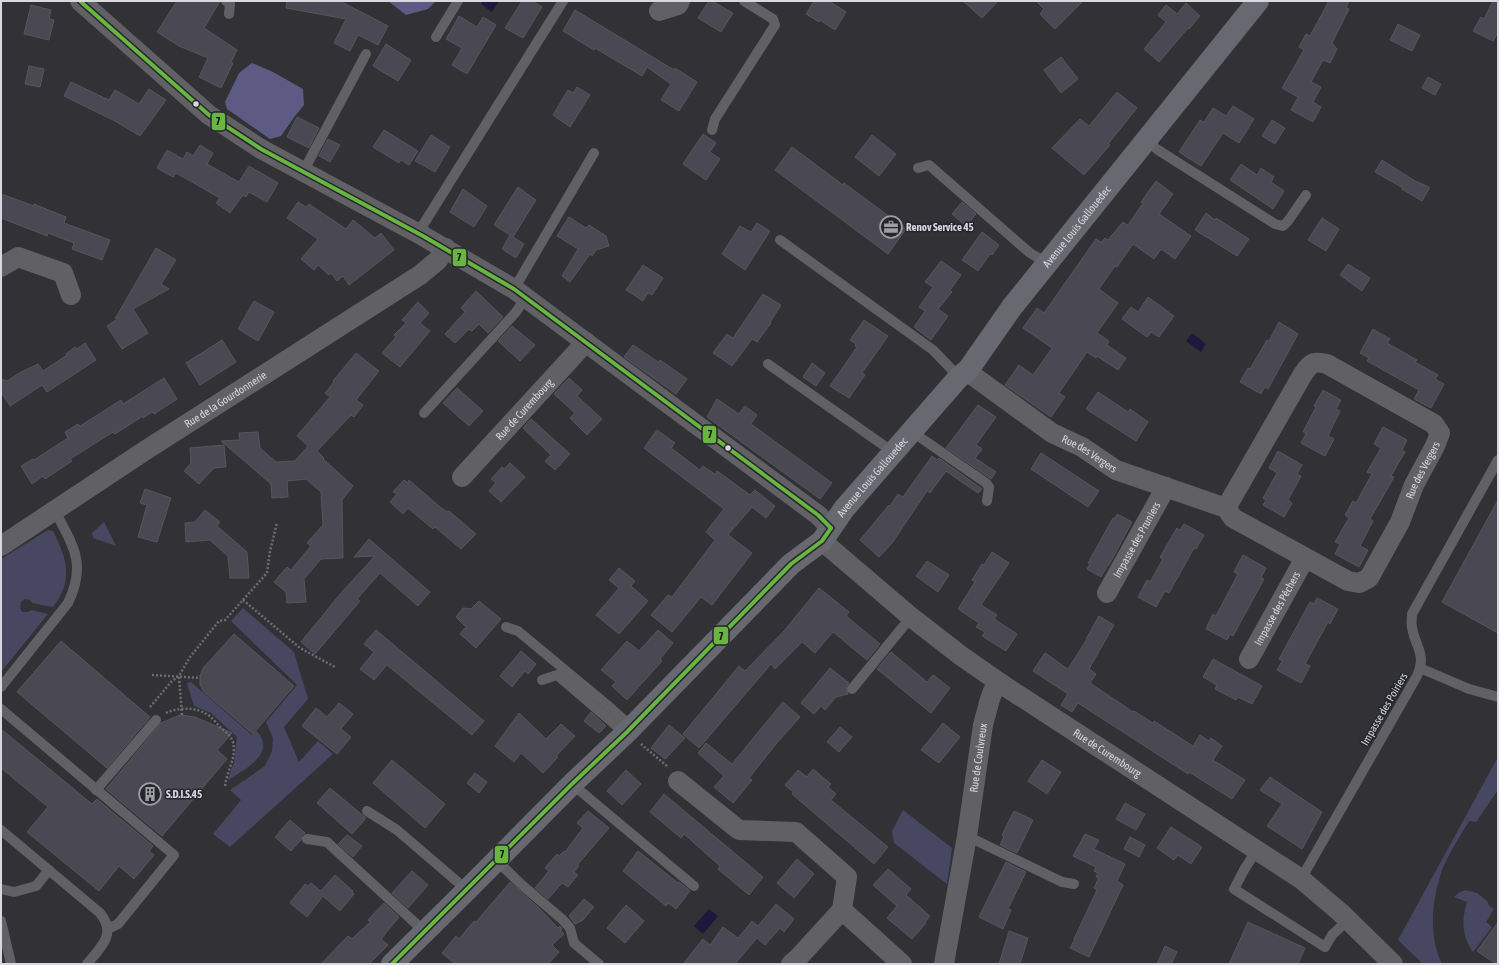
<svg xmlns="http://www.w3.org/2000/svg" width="1499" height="965" font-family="'Asap Condensed',sans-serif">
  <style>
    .green { fill: #484762 }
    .forest { fill: #5d5b84 }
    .water { fill: #1e183d }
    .building { fill: #4a4953; stroke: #56565a }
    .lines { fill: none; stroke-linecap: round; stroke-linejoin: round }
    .path { stroke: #6d6d72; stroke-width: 2.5; stroke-dasharray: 2 2; stroke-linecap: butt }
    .lane { stroke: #616165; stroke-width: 10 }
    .street { stroke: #616165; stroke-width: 20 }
    .secondary { stroke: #686870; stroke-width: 22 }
    .bus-1-casing { stroke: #25252e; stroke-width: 7 }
    .bus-1 { stroke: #68b63f; stroke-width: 4 }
    .bus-dot { fill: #d8d8de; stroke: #25252e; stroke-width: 1.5 }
    .labels { text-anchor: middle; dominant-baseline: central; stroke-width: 3; stroke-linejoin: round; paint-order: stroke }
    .street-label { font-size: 11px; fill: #d8d8de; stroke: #25252e }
    .poi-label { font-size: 11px; font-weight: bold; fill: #d8d8de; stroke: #25252e; text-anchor: start }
    .line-badge { stroke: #25252e; stroke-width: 1.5 }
    .pale-badge-label { font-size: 11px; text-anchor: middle; font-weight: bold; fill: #111 }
  </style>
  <rect width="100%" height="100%" fill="#313136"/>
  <g class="green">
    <polygon points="104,522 116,546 93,538 92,533"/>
    <path d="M48 530 53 531C67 559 74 580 53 607L32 603 30 600 25 599 21 602 20 607 22 612H27L32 610 48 614 1 672V559Z"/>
    <polygon points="243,608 294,652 308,699 284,727 299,762 318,741 333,754 230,847 213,834 241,800 230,790 265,766 272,751 273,738 266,722 297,685 231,621"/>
    <path d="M191 682 252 735 257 731C276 753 247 768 230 779H228L234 762 237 737 211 713 194 706 187 683Z"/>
    <path d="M1498 757V790L1476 822 1469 821C1461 835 1447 856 1442 870 1432 900 1428 935 1442 964H1423L1398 940Z"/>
    <polygon points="903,810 952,848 947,884 894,843 892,831"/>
    <path d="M1465 890 1477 893 1488 902 1489 906 1494 909 1486 922 1492 927 1473 952C1462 936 1461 920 1467 902L1454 897 1460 892Z"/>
  </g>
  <g class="forest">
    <polygon points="388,1 436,1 428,9 406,15"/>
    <polygon points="252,63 273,72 303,89 304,105 295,116 281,136 270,139 227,109 225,102 239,73"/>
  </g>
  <g class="water">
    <polygon points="483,1 499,1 492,12 481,4"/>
    <polygon points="1192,333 1206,344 1201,352 1186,341"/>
    <polygon points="709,909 718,916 703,934 694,926"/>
  </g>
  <g class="building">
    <polygon points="177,1 220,1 204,28 237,50 231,62 233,63 221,88 199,77 208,58 179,46 157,32"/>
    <polygon points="287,1 340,1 388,26 378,45 358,35 350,51 334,43 346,19 286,8"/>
    <polygon points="522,1 532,1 542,7 523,38 505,28"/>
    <polygon points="709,1 712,1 733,13 721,32 698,18"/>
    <polygon points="814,1 829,1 846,12 835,30 820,20 819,22 806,14"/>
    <polygon points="963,1 998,1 982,18"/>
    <polygon points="1036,1 1083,1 1055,29 1040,14 1044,9"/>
    <polygon points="1329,1 1349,1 1346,8 1349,9 1332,43 1337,49 1330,63 1323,60 1311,82 1321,87 1313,102 1321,107 1313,122 1291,110 1298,97 1282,88 1304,50 1299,47 1306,34 1310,36"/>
    <polygon points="1493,1 1498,1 1498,32 1493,41 1473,31 1481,17 1484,19"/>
    <polygon points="1186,3 1200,16 1189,29 1188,28 1159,62 1144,49 1166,22 1158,15 1166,5 1177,14"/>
    <polygon points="31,5 51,10 49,19 54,20 49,40 24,34"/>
    <polygon points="575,10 674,70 675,68 697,82 679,111 661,100 671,84 647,67 642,76 595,48 594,50 563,31"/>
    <polygon points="459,16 477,27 483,17 496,25 467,74 452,65 462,48 446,39"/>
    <polygon points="1398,24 1420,35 1412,51 1390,40"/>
    <polygon points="386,44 411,60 398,81 373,66"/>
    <polygon points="1061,57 1078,79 1061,93 1044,70"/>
    <polygon points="29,66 44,69 40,87 25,84"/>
    <polygon points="1428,77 1441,84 1435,95 1422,88"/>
    <polygon points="71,82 109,100 115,90 139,104 149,89 166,100 140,136 115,121 64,96"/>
    <polygon points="577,87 590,95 570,127 553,115 568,90 573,93"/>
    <polygon points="1117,92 1137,108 1108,144 1110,145 1084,175 1052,148 1080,119 1089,126"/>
    <polygon points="1233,106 1254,119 1239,143 1223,133 1201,166 1179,152 1200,120 1204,122 1213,108 1226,116"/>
    <polygon points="297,117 319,128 309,148 287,137"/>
    <polygon points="1272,120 1285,128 1275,144 1262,136"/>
    <polygon points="384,130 418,151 409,165 401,160 399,163 373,147"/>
    <polygon points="703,134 716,143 710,152 720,159 706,180 683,164"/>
    <polygon points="431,135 450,147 435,172 415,161"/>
    <polygon points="872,135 896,154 879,176 855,157"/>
    <polygon points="328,139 340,145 330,162 319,156"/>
    <polygon points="200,145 213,153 207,164 239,182 249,166 278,183 267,202 249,192 246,197 243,195 230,213 216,203 220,198 176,173 173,177 157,168 167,150 183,159 187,152 193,156"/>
    <polygon points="792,147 843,185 844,183 906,229 888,254 775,170"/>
    <polygon points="1382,160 1415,181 1429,187 1429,189 1422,201 1402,189 1403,188 1375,172"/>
    <polygon points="1241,164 1257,175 1261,168 1274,177 1271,182 1284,191 1273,209 1230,180"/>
    <polygon points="1156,181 1173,194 1159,214 1191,236 1175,259 1161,249 1154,259 1133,244 1117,267 1115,266 1099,289 1118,303 1097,333 1109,341 1107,345 1126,358 1118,370 1097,356 1096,358 1087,352 1059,393 1065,397 1051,417 1005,385 1019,365 1033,375 1052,348 1023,328 1037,308 1044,313 1096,239 1101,242 1105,238 1108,240 1123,222 1128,225 1143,203 1141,202"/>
    <polygon points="518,187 536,200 513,237 524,244 516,258 502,249 510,235 494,225"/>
    <polygon points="463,189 487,206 474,227 450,212"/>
    <polygon points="1,194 34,206 34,204 66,217 64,223 110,240 102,260 72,249 74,243 48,233 47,236 1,218"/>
    <polygon points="298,202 306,207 309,204 346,229 353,220 375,238 381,233 394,250 349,285 343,276 337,281 331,273 329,275 318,265 314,270 301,259 318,239 287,218"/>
    <polygon points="962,202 976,214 966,226 952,214"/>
    <polygon points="1206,213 1215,220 1216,218 1249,239 1237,256 1195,230"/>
    <polygon points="569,217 586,228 589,225 606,236 609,246 596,250 592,256 590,254 570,282 562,276 578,249 557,236"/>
    <polygon points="1322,218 1339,229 1326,251 1308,240"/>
    <polygon points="757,223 770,231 745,270 722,254 740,226 751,232"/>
    <polygon points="982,232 999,245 992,255 990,254 978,271 962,260"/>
    <polygon points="156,248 176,260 161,284 169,289 133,309 148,333 122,349 107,326 119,318 118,317 115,319"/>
    <polygon points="941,261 961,275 950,290 952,292 938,309 948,316 931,340 914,327 925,311 919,307 933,287 925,282"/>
    <polygon points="1348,264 1370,278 1362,291 1340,275"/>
    <polygon points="643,265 663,278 652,295 648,293 643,301 626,290"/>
    <polygon points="476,291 503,317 488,333 479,324 472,331 469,329 455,343 445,334 465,312 461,308"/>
    <polygon points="763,294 781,305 770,322 771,323 757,342 752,339 732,366 713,353 727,334 733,338"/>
    <polygon points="1148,297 1174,316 1159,337 1151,332 1147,337 1122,319 1131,307 1138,312"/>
    <polygon points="254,301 274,312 258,341 238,329"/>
    <polygon points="418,302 429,313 420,323 430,331 400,367 382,353 396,337 394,335 406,323 402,320"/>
    <polygon points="864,320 888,336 862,373 865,375 849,398 830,386 857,347 855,346 856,344 850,340"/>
    <polygon points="1279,322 1298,334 1268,389 1265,387 1261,394 1240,382 1248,368 1250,369 1267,340 1269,341"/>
    <polygon points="512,326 535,345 520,361 498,341"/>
    <polygon points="1373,329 1390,339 1387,343 1417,360 1415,362 1438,375 1435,379 1444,384 1431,408 1414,399 1419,390 1367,361 1369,358 1360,353"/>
    <polygon points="222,340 236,362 200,385 186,363"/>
    <polygon points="85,343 96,360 47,392 42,385 10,406 1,392 1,379 7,381 21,372 38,364 43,371 67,355 66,354 75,347 77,349"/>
    <polygon points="633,345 658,362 660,360 687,379 676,394 624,357"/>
    <polygon points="356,353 379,371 356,400 363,405 354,417 351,415 317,451 324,458 323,459 353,486 342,500 343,558 321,559 304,579 306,602 287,603 286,592 274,582 287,567 291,570 311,546 307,543 323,525 321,492 306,479 287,481 288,497 272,498 271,484 221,441 240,440 239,433 258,432 260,448 276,462 295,461 308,446 297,436 330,397 325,393 334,382 333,381"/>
    <polygon points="812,363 825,373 816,386 803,377"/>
    <polygon points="164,378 177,399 154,414 152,412 143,418 143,416 115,434 113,432 70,459 72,461 45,479 43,476 32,484 21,466 33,459 34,460 68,438 65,432 78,424 80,426 121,400 123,404"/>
    <polygon points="569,378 582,390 577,396 602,419 587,435 570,418 575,413 554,394"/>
    <polygon points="457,388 483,411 469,426 443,403"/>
    <polygon points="1323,390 1341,400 1336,409 1340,411 1328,436 1334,439 1325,456 1301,443 1306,434 1303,432 1316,407 1314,406"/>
    <polygon points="1098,392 1128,412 1130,409 1148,422 1136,441 1086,409"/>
    <polygon points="717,399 739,414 745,406 757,415 751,424 832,483 820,499 707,417"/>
    <polygon points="978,405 996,417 976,445 982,449 975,458 996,472 991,479 946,448"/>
    <polygon points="531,419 570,454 555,470 545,461 551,455 523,428"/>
    <polygon points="1383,427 1407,440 1402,450 1405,452 1391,476 1394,477 1370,519 1373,521 1360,546 1368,550 1359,567 1335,554 1340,544 1335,542 1349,518 1345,515 1353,501 1356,503 1372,474 1367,472 1381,448 1374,444"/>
    <polygon points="657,430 675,443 671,448 700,470 703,466 715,474 717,471 750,495 755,490 775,506 766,518 752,507 728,535 752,553 712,605 701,597 672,632 651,615 668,595 672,597 715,540 706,532 724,509 644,448"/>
    <polygon points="224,445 226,467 214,468 199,484 184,471 191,463 190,448"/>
    <polygon points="1278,451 1302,465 1297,474 1301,476 1288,500 1292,503 1284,517 1263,505 1266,500 1263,498 1277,473 1269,468"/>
    <polygon points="1041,453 1099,491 1088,507 1031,469"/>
    <polygon points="932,456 937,460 939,458 982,489 978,493 946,471 930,493 927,491 892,543 879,557 860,540 889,505 890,506 898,494 903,497"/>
    <polygon points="510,463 525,477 501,502 489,491 496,483 491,479 502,467 504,469"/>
    <polygon points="404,480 408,483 409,480 440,507 447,512 449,511 476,534 461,549 435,527 433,529 408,508 403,514 390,502 397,494 393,492"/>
    <polygon points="145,489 171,498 157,542 138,537 147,505 140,503"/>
    <polygon points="1498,500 1498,633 1442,602"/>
    <polygon points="205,510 220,522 217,526 247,552 249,578 230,578 228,556 210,540 186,542 185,523 195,522"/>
    <polygon points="1117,514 1132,522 1109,565 1108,565 1101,577 1087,569 1090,564 1088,563 1113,518 1115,519"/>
    <polygon points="1184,524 1204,535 1196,549 1194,548 1169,593 1165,591 1156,607 1138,597 1147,580 1150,582 1163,559 1160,557 1177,528 1180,530"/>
    <polygon points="369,539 430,592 418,606 380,573 357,599 360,601 315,654 301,642 341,593 375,556 354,557"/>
    <polygon points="992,552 1009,563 981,605 997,615 994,619 1017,634 1006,651 982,636 985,632 976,627 979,623 958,609 975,582 972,580 982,564 984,565"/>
    <polygon points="1243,555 1266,568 1261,578 1264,579 1233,636 1230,634 1227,640 1206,629 1213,614 1216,616 1238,574 1234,572"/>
    <polygon points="927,561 949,575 938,592 916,576"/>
    <polygon points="619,568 635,581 631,586 648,601 619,634 596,615 619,588 609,580"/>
    <polygon points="819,588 849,612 846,616 880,644 867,660 833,632 815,653 802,642 775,669 771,664 699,748 683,734 739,666 745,671 784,631"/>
    <polygon points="1317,598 1338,609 1330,624 1328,622 1305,664 1310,666 1301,683 1277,670 1282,661 1279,659 1310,602 1314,604"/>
    <polygon points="479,601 501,619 476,648 460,634 466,627 456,617 463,608 471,609"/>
    <polygon points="1099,616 1114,625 1089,669 1096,674 1090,683 1133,712 1134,711 1153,723 1154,721 1193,746 1200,735 1209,741 1211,738 1222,746 1213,760 1245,780 1232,799 1189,772 1188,774 1078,703 1072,712 1061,705 1068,694 1033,671 1045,653 1068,669 1087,639 1086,639"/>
    <polygon points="376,630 484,721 472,735 387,665 374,680 360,669 374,652 364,644"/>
    <polygon points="658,630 673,643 660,659 662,661 627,700 612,686 616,682 601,670 627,641 639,651"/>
    <polygon points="234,634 294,686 253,734 204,692 200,685 200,675 204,667"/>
    <polygon points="61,641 150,717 107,768 17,692"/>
    <polygon points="521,651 536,664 528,674 525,671 512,687 500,676"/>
    <polygon points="891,652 927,682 933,675 950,688 931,713 877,669"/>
    <polygon points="1213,659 1262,686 1252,704 1238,697 1236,700 1215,689 1217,685 1203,677"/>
    <polygon points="830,668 849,683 846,688 848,694 836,697 825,710 821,706 814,714 801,703"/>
    <polygon points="783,702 800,717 776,744 749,778 752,780 733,803 714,787 724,776 698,753 706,743 732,764"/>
    <polygon points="339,703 353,714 341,729 351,737 337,754 302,726 316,708 327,717"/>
    <polygon points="591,712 606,726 599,733 584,721"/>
    <polygon points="519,713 546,739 561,724 575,736 556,756 558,757 543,773 521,753 514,762 495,746"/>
    <polygon points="180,715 195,717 232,733 217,750 227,759 162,836 106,789 161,723"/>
    <polygon points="943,723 960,737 939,763 921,750"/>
    <polygon points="669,725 685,738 665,759 651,748"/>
    <polygon points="840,727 852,737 839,752 827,742"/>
    <polygon points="1,729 92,804 97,799 153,846 149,851 154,855 134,879 119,866 99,891 27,832 48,807 1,768"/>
    <polygon points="392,760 445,804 425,828 373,783"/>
    <polygon points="1042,760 1061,772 1047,794 1028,781"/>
    <polygon points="813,769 831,784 828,787 836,794 831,800 888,847 874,864 792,794 793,792 785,785 798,770 807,777"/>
    <polygon points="626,770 641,784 622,805 607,791"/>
    <polygon points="475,773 487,782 479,793 467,783"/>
    <polygon points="1270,777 1322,812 1302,849 1267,826 1282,804 1260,790"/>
    <polygon points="330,788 366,818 352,834 317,803"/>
    <polygon points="664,794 763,877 749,895 718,869 720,866 684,834 681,838 650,812"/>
    <polygon points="1125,803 1145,814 1136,830 1116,819"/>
    <polygon points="588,811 609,828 578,864 578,867 574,872 578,875 568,887 562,883 548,899 535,888 549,871 545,868 557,854 559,856 564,851 565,852 583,828 577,823"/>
    <polygon points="1014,811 1033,820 1017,853 1000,845 1004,836 1002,835"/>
    <polygon points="290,820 305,833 302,835 301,840 291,851 275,837"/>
    <polygon points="1171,827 1202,847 1191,864 1178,855 1174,860 1157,848"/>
    <polygon points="1085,834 1099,840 1094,849 1125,864 1117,881 1123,885 1089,957 1070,948 1075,939 1074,939 1097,890 1094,888 1099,877 1096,877 1098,873 1094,871 1096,867 1073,856"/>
    <polygon points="347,835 362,846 353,857 338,844"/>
    <polygon points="1130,837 1145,845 1139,857 1124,849"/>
    <polygon points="638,851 678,883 679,882 690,891 676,909 668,903 666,906 623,871"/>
    <polygon points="797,859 814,874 794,898 777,883"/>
    <polygon points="1006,862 1026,872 1008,909 1011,910 1003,929 979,917"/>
    <polygon points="888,869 911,889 906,895 930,916 925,922 926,923 912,939 887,918 897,906 873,885"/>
    <polygon points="412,871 428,885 408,908 392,893"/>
    <polygon points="335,875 353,891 352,892 354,894 340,911 323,896 307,917 290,903 305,884 308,886 311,883 321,891"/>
    <polygon points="510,882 539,908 558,928 560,926 562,929 560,930 564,934 552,945 559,952 548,964 455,964 442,953 456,936 459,939 474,921 476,922"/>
    <polygon points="584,899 594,907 583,920 575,924 569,916"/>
    <polygon points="384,903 399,917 381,939 388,945 369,964 321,964 348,936 352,939 370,922 368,920"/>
    <polygon points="776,904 794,919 784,932 780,928 765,945 757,938 735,964 683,964 703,939 710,945 723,927 738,938 752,921 758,926"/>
    <polygon points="626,905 644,921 625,943 607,928"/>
    <polygon points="1248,922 1305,948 1298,964 1229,964"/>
    <polygon points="1498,922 1498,964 1496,964 1477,951"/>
    <polygon points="1009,931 1028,938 1020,964 999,964"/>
    <polygon points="1165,946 1177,952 1171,964 1157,964"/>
  </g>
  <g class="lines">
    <g class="path">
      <polyline points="243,600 300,648 335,667"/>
      <polyline points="152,675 200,678"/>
      <polyline points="179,677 182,715"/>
      <polyline points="150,707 171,682 179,676 190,657 219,621 225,620 267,573 270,551 277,523"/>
      <path d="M166 713C178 707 197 707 208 715 213 718 217 724 221 728 226 732 231 736 233 742 237 758 226 772 225 787"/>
      <polyline points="641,744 668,767"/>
    </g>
    <g class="lane">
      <polyline points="226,1 230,3 229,14"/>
      <polyline points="436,37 458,1"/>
      <polyline points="712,130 715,119 775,25 773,19 744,1"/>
      <polyline points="1146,140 1158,150 1275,224 1283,226 1288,221 1306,195"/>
      <polyline points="918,168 929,165 1030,253 1047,263"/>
      <polyline points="303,172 366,54"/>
      <polyline points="418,233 563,1"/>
      <polyline points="780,240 933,350 959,377"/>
      <polyline points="514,289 594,153"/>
      <polyline points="768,364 893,452"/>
      <polyline points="424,413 516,312 526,297"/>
      <polyline points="911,431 986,483 989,487 987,501"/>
      <polyline points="506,627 518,631 606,704 632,727"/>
      <polyline points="1420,668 1469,689 1498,697"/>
      <polyline points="542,680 557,675 626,734"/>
      <path d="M1 687 68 603C87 563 73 546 55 511"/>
      <polyline points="852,689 911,617"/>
      <polyline points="1,709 174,855 118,924 108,929"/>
      <polyline points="572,784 694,886"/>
      <polyline points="96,790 156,720"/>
      <polyline points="367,811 397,830 467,890"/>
      <path d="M1 830 100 913C117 934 101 947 87 964"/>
      <polyline points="967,836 1062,882 1074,884"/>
      <polyline points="307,839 327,842 425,932"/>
      <polyline points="1256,851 1244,870 1234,889 1325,947 1332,935 1348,920"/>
      <polyline points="496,860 522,885 563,920 570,928 574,943 599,964"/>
      <path d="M1301 879 1417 676C1427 654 1415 647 1412 627 1411 623 1412 618 1412 614L1498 460"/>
      <polyline points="1,889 14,892 36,886 49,870"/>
      <polyline points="1,921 11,964"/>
    </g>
    <g class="street">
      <polyline points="80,1 209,115 261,149 423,236 514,289 818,515 831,528"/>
      <polyline points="659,11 678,5 680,1"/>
      <polyline points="1,267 18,257 63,273 71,295"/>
      <path id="s1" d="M968 370 972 375 1052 433 1082 447 1116 470 1226 508 1233 518 1348 581 1359 583 1369 578 1400 522 1414 485 1435 446 1440 433 1434 424 1327 364C1314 361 1311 362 1303 374L1226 508"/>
      <path id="s2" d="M462 477 586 342"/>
      <path id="s3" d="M822 541 911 617 960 655 1000 683 1301 879 1341 913 1393 964"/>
      <path id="s4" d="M1 546 146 450 420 275 438 260 446 248"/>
      <path id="s5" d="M1107 593 1166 487"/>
      <path id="s6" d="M1249 659 1305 558"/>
      <polyline points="678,781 739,830 796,832 847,877 842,910"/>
      <polyline points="842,910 902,964"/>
      <polyline points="791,964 798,958 842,910"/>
      <path id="s7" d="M944 964 967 836 983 725 990 699 993 691 1000 683"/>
    </g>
    <path class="secondary" id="s8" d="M392 964 467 890 572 784 627 732 791 564 822 541 844 509 959 377 968 370 1012 307 1258 1"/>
    <g class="bus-1-casing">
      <g id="bus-1">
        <polyline points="80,1 209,115 261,149 423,236 514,289 818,515 831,528"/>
        <polyline points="392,964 572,784 627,732 791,564 822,541 831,528"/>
      </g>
    </g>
    <use href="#bus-1" class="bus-1"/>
  </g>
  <defs>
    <g id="office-ring" transform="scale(1.15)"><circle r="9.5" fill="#25252e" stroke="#9e9ea3" stroke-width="1.5"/><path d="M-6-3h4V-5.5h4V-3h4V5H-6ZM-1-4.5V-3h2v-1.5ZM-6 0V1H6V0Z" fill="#9e9ea3"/></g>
    <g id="building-ring" transform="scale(1.15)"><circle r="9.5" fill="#25252e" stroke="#9e9ea3" stroke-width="1.5"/><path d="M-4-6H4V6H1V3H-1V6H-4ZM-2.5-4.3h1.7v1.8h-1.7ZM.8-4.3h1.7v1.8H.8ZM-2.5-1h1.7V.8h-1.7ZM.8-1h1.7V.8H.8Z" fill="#9e9ea3"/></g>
  </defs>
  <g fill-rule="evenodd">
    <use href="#office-ring" x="891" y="227"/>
    <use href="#building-ring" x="150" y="794"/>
  </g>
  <g class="bus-dot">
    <circle cx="196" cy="104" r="3.5"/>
    <circle cx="728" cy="448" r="3.5"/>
  </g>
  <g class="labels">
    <g class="street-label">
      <text stroke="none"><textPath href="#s8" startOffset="1009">Avenue Louis Gallouedec</textPath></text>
      <text stroke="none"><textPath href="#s4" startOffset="268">Rue de la Gourdonnerie</textPath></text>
      <text stroke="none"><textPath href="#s2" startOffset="92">Rue de Curembourg</textPath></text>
      <text stroke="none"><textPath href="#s1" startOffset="148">Rue des Vergers</textPath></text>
      <text stroke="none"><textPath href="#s1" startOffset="582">Rue des Vergers</textPath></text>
      <text stroke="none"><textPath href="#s8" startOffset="685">Avenue Louis Gallouedec</textPath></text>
      <text stroke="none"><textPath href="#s5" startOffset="61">Impasse des Pruniers</textPath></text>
      <text stroke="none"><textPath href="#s6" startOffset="58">Impasse des Pêchers</textPath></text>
      <text transform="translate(1384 709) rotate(-60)">Impasse des Poiriers</text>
      <text stroke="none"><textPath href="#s3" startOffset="356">Rue de Curembourg</textPath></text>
      <text stroke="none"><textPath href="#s7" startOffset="209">Rue de Coulvreux</textPath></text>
    </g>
    <g class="poi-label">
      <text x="906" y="227">Renov Service 45</text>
      <text x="166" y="794">S.D.I.S.45</text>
    </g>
  </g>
  <g class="line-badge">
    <rect x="211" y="112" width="15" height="19" rx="4" fill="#68b63f"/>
    <rect x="452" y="248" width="15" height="19" rx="4" fill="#68b63f"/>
    <rect x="702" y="425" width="15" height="19" rx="4" fill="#68b63f"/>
    <rect x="713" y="626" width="16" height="19" rx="4" fill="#68b63f"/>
    <rect x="494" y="845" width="15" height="19" rx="4" fill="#68b63f"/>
  </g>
  <g class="pale-badge-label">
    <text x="218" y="125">7</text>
    <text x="459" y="261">7</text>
    <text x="710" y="438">7</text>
    <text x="721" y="640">7</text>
    <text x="502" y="858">7</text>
  </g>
  <rect width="1499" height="965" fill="none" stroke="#d8d8de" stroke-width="4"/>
</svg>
